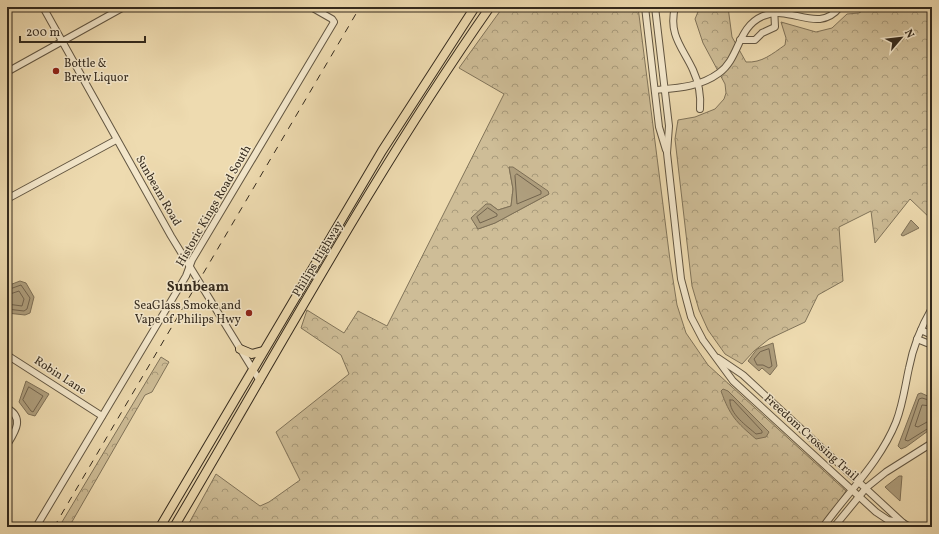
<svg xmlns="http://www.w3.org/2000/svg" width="939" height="534" font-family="Vollkorn,serif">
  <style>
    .forest { fill: url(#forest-crowns); stroke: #81745a; fill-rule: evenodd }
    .water { fill: #af9f7e; stroke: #7e7057 }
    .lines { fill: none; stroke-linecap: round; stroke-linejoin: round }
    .shore { stroke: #72644e; stroke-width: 1 }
    .minor-casing { stroke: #625642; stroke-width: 8 }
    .major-casing { stroke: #342a1d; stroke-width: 10 }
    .minor { stroke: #f4e8cc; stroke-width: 6 }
    .major { stroke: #eedbb0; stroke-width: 8 }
    .rail { stroke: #342a1d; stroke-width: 1; stroke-dasharray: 7 7; stroke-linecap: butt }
    .poi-dot { fill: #8f2418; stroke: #f4e8cc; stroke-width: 1.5 }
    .labels { text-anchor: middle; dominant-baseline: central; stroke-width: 3; stroke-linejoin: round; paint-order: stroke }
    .poi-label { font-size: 12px; fill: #342a1d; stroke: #f4e8cc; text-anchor: start }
    .street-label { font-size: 12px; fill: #342a1d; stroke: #f4e8cc }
    .quarter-label { font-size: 14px; font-weight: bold; fill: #342a1d; stroke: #f4e8cc }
  </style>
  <defs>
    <pattern id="forest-crowns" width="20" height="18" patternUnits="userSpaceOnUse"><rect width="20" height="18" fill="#cebd97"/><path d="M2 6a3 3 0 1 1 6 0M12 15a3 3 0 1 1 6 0" fill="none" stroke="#a89a7b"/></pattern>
  </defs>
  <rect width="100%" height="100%" fill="#eedbb0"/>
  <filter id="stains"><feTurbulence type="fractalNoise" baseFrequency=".005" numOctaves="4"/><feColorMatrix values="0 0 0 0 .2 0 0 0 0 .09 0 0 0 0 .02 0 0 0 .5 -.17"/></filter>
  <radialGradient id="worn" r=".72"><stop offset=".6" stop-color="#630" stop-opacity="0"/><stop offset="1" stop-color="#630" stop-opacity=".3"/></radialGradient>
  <g class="forest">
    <path d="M503 7H638L670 260 677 305 686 333 708 365 846 491 821 527H190L188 525 216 474 260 506 269 502 300 480 276 432 349 374 341 355 301 328 307 310 344 333 358 311 387 326 504 94 459 68ZM509 167 549 194 495 223 478 229 474 222 490 204 498 210 511 206 513 189Z"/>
    <path d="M700 7H728L732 37 746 62C762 63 772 54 785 45L786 38 781 22 816 32 832 28 847 14 859 13 868 7H921L925 11H932V220L910 199 875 243 871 211 839 227 843 281 818 295 805 322 769 339 754 351 742 364 725 354 708 330 699 310 692 286 675 139 678 120 695 117 715 109 724 99 726 93 725 84 703 43 695 19Z"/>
    <polygon points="161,357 169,362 152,392 145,395 69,527 59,527"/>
  </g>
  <g class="water">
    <polygon points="509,167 513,167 548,191 549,194 495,223 478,229 471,218 486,204 490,204 498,210 511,206 513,189"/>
    <polygon points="911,220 919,228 903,236 901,235"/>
    <polygon points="20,281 26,283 34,297 30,313 25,315 7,313 7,286"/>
    <polygon points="773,343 777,366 770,375 762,368 759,371 748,361 757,349"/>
    <polygon points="26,381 49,394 35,416 28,414 19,402"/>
    <path d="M723 389 728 391 769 432 766 437 756 439C736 422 730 416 721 391Z"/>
    <polygon points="921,393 932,398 932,428 906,447 901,449 898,446 918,394"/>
    <polygon points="899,476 902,476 900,501 885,487"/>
  </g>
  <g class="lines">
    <g class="shore">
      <polygon points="517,174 541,191 541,194 517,204 515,176"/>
      <polygon points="488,208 497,214 497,216 480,223 477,217"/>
      <polyline points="7,290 21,285 30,298 27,309 24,311 7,309"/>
      <polyline points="7,295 19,291 24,299 22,306 7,304"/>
      <polygon points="769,349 772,366 769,368 763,365 757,365 754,359 760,352"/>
      <polygon points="29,387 43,396 33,412 31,411 23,400"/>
      <path d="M730 400H733L762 431V433L756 434C747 426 729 414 730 400Z"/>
      <polyline points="932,401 922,398 919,399 905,440 908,441 932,426"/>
      <polyline points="932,406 922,405 915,426 918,427 927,422 932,421"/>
    </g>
    <g class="minor-casing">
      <g id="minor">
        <polyline points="43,7 171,236 260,381"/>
        <polyline points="645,7 659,127 666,150"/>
        <polyline points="655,7 669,126 667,153 681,279 691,317 703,340 733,381 876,512 888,520 903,523"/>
        <path d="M675 7C668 35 683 48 693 70 699 83 701 96 700 109"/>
        <polyline points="740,40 755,40 762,33 775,27 774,7"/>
        <polyline points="7,72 124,7"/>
        <path d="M655 90C678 88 700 87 719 73 740 58 737 27 763 16 791 4 818 35 840 7"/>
        <polyline points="7,199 116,140"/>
        <polyline points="921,330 932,335"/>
        <polyline points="917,339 932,345"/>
        <polyline points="7,355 102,416"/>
        <polyline points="718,358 743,375 903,523 910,527"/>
        <path d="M7 408C25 418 15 432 7 445"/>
        <polyline points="36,527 186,276 192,260 334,22 332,19 311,7"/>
        <path d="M823 527C848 492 880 462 896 422 903 404 905 386 909 368 913 347 921 327 932 308"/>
        <polyline points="834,527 866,488 886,472 932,443"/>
      </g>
    </g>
    <g class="major-casing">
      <g id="major">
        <polyline points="240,349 252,354 263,351"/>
        <polyline points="160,527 382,151 475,7"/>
        <path d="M174 527C277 353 374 173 490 7"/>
      </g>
    </g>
    <use href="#minor" class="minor"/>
    <use href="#major" class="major"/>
    <polyline class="rail" points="54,527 360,7"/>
  </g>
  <g class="poi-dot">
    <circle cx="56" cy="71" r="4"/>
    <circle cx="249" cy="313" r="4"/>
  </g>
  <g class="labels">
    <g class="poi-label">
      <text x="64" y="64">Bottle &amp;<tspan x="64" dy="14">Brew Liquor</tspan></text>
      <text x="241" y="306" text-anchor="end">SeaGlass Smoke and<tspan x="241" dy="14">Vape of Philips Hwy</tspan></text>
    </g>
    <g class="street-label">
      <text transform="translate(158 191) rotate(60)">Sunbeam Road</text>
      <text transform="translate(214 206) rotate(-60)">Historic Kings Road South</text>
      <text transform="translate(318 259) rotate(-59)">Philips Highway</text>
      <text transform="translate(60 376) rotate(33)">Robin Lane</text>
      <text transform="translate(811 438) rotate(42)">Freedom Crossing Trail</text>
    </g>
    <g class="quarter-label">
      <text x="198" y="287">Sunbeam</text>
    </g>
  </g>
  <rect width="939" height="534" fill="none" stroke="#eedbb0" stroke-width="24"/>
  <rect x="8" y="8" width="923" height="518" fill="none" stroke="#342a1d" stroke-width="2"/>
  <rect x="12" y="12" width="915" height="510" fill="none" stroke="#342a1d"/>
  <g transform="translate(901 38) rotate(62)" stroke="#f4e8cc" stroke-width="3" paint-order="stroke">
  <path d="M0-3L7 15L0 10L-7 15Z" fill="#342a1d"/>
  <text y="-6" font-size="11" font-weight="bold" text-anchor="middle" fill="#342a1d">N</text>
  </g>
  <path d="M20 36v6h125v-6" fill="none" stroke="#342a1d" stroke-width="2"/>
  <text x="26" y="36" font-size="12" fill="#342a1d" stroke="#f4e8cc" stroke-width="3" paint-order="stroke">200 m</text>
  <rect width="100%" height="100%" filter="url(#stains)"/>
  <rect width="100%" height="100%" fill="url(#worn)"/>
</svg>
